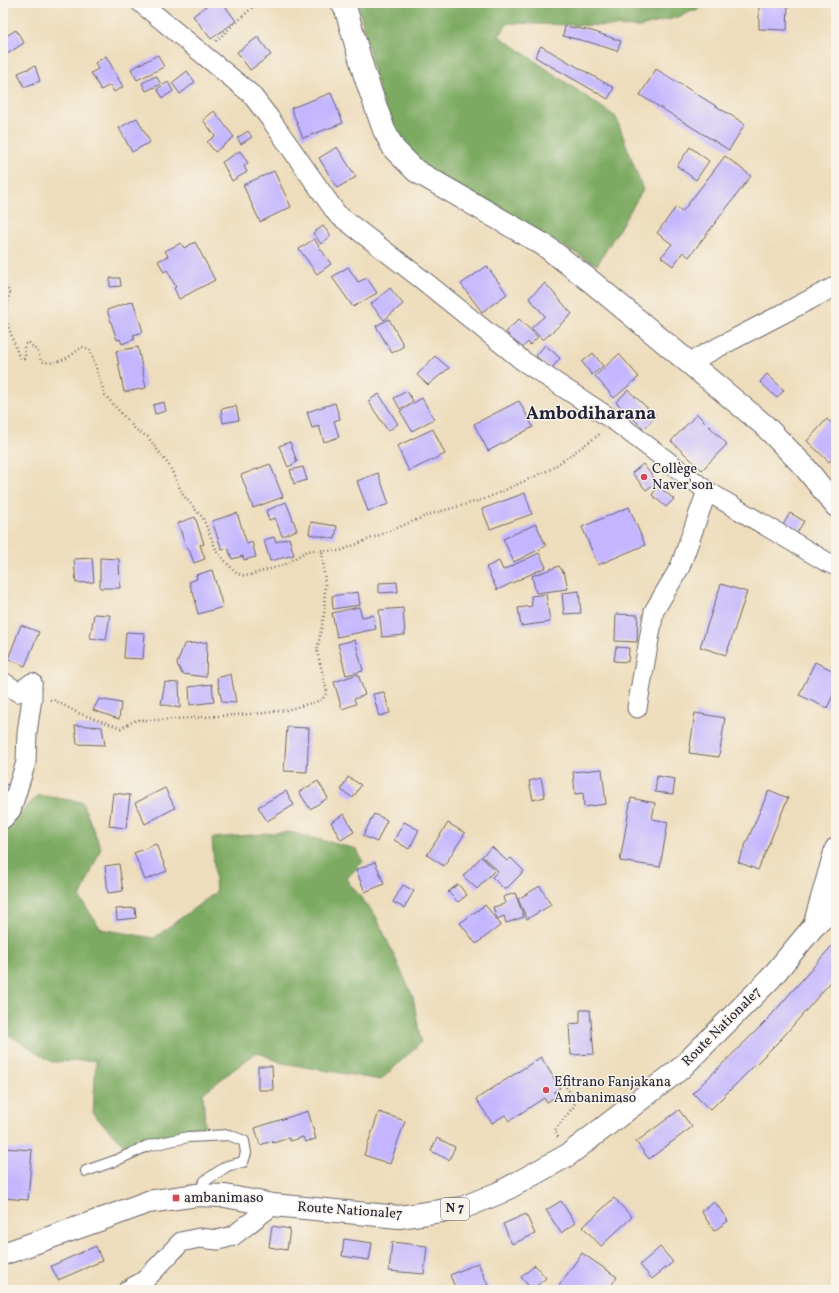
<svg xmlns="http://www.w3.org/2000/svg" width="839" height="1293" font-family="Vollkorn,serif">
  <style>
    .forest { fill: #7daa62; stroke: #50664e }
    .building { fill: #c3b5ff }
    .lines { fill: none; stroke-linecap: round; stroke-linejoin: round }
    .lane-casing { stroke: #696368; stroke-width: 12 }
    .street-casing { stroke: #696368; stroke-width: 21 }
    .secondary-casing { stroke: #696368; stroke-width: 24 }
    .primary-casing { stroke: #696368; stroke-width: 24 }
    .path { stroke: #696368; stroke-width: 2.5; stroke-dasharray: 1 3; stroke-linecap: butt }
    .lane { stroke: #fff; stroke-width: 10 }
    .street { stroke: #fff; stroke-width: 19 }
    .secondary { stroke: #fff; stroke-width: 22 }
    .primary { stroke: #fff; stroke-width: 22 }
    .poi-dot { fill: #d1495b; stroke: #f7f3e8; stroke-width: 1.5 }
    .labels { text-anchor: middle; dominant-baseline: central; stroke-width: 3; stroke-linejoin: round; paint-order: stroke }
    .shield { fill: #f7f3e8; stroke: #62616f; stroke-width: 1 }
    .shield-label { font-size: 13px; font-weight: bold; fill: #22223b }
    .poi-label { font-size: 14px; fill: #22223b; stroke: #f7f3e8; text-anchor: start }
    .street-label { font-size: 14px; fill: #22223b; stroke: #f7f3e8 }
    .district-label { font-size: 18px; font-weight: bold; fill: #22223b; stroke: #f7f3e8 }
  </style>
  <rect width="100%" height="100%" fill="#f7f3e8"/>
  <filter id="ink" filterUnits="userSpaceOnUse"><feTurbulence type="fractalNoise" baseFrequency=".025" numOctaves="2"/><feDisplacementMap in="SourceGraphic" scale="8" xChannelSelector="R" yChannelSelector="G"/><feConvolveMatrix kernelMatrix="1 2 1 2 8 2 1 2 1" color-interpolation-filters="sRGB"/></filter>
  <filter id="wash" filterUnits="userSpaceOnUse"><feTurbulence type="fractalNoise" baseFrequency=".012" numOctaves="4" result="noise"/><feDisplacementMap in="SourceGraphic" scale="16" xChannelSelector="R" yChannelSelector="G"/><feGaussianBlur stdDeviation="0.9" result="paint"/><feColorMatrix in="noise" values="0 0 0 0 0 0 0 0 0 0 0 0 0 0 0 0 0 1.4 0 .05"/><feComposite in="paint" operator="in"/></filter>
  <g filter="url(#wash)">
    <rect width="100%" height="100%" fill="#eeddbc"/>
    <g class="forest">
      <polygon points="355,3 713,3 678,17 640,27 508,23 499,36 616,117 643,190 597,265 412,162 388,120 374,73 359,8"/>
      <polygon points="39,795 82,802 101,848 80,898 101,929 154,938 216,892 212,838 289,832 357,849 363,862 346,879 376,916 413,997 421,1042 381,1080 282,1063 257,1052 203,1093 205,1127 126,1147 93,1114 96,1060 52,1062 3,1031 3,829"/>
    </g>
    <g id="blocks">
      <g class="building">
        <polygon points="210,3 223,3 236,21 211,39 193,16"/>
        <polygon points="759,5 788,5 787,30 759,29"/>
        <polygon points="565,26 592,31 621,41 617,51 589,42 563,36"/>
        <polygon points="16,30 24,43 7,54 3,47 3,38"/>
        <polygon points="258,37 271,55 250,70 237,52"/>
        <polygon points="541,46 614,88 608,99 535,57"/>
        <polygon points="158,55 164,67 137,80 131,69"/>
        <polygon points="106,56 123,87 114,92 110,85 101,90 91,73 98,69 95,63"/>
        <polygon points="35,66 40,81 24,87 18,73"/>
        <polygon points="656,69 745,124 729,150 640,95"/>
        <polygon points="187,71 195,82 180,94 172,83"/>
        <polygon points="156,76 161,84 146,91 142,83"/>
        <polygon points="168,82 173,91 163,98 157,89"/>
        <polygon points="331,93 343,123 303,138 291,108"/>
        <polygon points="214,111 234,137 215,152 207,142 215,136 203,120"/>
        <polygon points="137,118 150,142 132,152 119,128"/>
        <polygon points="248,131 252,137 241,144 237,138"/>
        <polygon points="337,147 356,177 337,188 319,158"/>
        <polygon points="690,147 709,161 696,180 677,166"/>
        <polygon points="240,151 248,163 244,166 247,172 232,181 222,162"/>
        <polygon points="725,156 751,176 689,257 683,252 673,266 661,257 672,244 657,233 676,207 682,212"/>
        <polygon points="274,171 291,207 260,222 243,185"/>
        <polygon points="323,226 331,236 321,244 313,233"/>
        <polygon points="314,239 331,264 317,274 299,249"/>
        <polygon points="195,242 215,280 179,299 174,288 176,287 167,270 164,272 158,261 168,256 165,251 181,243 184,248"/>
        <polygon points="487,266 507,294 482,312 461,284"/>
        <polygon points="348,267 358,282 367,278 377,293 353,307 332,277"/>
        <polygon points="110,278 120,278 121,286 110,287"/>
        <polygon points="545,283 572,314 543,340 531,328 545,316 529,298"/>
        <polygon points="390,288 403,304 384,320 371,304"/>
        <polygon points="133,301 143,332 133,335 135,339 122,344 120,339 117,340 107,310"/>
        <polygon points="389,319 404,346 392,353 376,326"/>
        <polygon points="519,319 538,337 530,345 528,342 520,350 507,337 509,335 506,332"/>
        <polygon points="545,345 560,358 551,369 536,356"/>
        <polygon points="138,347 146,388 124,392 116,351"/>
        <polygon points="593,353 603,366 592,375 582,362"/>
        <polygon points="619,354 639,377 614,398 595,376"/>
        <polygon points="435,356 449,368 428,385 417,375"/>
        <polygon points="767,374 784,390 777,398 760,382"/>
        <polygon points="628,390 656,416 644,429 616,402"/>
        <polygon points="407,391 413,401 400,409 394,398"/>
        <polygon points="379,394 398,424 388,431 368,401"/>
        <polygon points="422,398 434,419 412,431 400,411"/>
        <polygon points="519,401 533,427 488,451 474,424"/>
        <polygon points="164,402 166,411 155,414 153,405"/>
        <polygon points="335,403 340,419 334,421 339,437 324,442 319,426 312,428 307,412"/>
        <polygon points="236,406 239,420 223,423 221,409"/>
        <polygon points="697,414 727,444 702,470 671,441"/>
        <polygon points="827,419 836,427 836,455 829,462 807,441"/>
        <polygon points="433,429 445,454 409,471 397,446"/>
        <polygon points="290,442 297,462 288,467 279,446"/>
        <polygon points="270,464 283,497 253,508 241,475"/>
        <polygon points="643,464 657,482 646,490 632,473"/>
        <polygon points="303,467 307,480 294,484 290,470"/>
        <polygon points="378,473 389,504 368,511 357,481"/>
        <polygon points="658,486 674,499 666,507 652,495"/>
        <polygon points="525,493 532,514 490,529 482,509"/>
        <polygon points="286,502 297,530 282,536 275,518 269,520 266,511"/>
        <polygon points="629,507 645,545 598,565 582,527"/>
        <polygon points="237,513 247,544 252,542 256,557 244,560 243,556 232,559 228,548 222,550 212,521"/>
        <polygon points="790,513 804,521 797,533 783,525"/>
        <polygon points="195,517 204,544 200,545 205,559 194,563 189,549 187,550 178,523"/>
        <polygon points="311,522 337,526 335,539 309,534"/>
        <polygon points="536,524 546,546 514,562 503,539"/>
        <polygon points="274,537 276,542 289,538 294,555 270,561 264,540"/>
        <polygon points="539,553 546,567 497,590 486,567 499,561 503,570"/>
        <polygon points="92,558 94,582 76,583 74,559"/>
        <polygon points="100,558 119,559 120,588 100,588"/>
        <polygon points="559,566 565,575 568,589 536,593 532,576"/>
        <polygon points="212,570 223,607 198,614 195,602 196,602 193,592 192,592 189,582 197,579 196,575"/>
        <polygon points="397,582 398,592 379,593 379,583"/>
        <polygon points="721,584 747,592 726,655 700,647"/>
        <polygon points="579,591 581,613 564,614 562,593"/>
        <polygon points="358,592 360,605 333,609 332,596"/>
        <polygon points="546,594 550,622 521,626 518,608 532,606 531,596"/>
        <polygon points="359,607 362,617 373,615 376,629 337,637 332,613"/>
        <polygon points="403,608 405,635 382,637 379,610"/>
        <polygon points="94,614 110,615 106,640 90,638"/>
        <polygon points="616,614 638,615 637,642 615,641"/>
        <polygon points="21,625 39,632 25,666 8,659"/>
        <polygon points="126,632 145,633 143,659 124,658"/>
        <polygon points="355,640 363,671 346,675 338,644"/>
        <polygon points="207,642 206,677 182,674 177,664 184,644"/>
        <polygon points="616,647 629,648 628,662 614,661"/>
        <polygon points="815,662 836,672 836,693 834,693 827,708 799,695"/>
        <polygon points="231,674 236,703 222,702 217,678"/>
        <polygon points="358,674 365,695 354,699 356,704 342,709 334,682"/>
        <polygon points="165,682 179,683 180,708 161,704"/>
        <polygon points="212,684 214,702 190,705 189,687"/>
        <polygon points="384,692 390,713 379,716 373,694"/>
        <polygon points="99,699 121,703 119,719 93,710"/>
        <polygon points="695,713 725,718 719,757 689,753"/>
        <polygon points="75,725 102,727 105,745 77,744"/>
        <polygon points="287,727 309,728 307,772 284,771"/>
        <polygon points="602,769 606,804 584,807 583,793 575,794 573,772"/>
        <polygon points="657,776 675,779 673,794 655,792"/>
        <polygon points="348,777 361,785 353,798 341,790"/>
        <polygon points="541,778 545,797 533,800 529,781"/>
        <polygon points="318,781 328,798 310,809 299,792"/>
        <polygon points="3,783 10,786 3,799"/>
        <polygon points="165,788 175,808 145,824 135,803"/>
        <polygon points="769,790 788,798 758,870 738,862"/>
        <polygon points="286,791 294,805 267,821 258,807"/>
        <polygon points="113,793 130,795 126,828 109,826"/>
        <polygon points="631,798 655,803 652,819 668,822 660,867 620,861"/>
        <polygon points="344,814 354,832 341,840 331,822"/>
        <polygon points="374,814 387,820 377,842 363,836"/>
        <polygon points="404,822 419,830 409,849 394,840"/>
        <polygon points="448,823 465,833 444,866 427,855"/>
        <polygon points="156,844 167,871 145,880 134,853"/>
        <polygon points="492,847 507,861 511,858 524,871 505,890 492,877 498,871 482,856"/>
        <polygon points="481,857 495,870 477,889 463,876"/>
        <polygon points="375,862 384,884 365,892 356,870"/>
        <polygon points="119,864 123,891 108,893 105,866"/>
        <polygon points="458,884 467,895 458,902 448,892"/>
        <polygon points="403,885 414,891 404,908 393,902"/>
        <polygon points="540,886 551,905 527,919 518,899"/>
        <polygon points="515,893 524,917 506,923 504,916 497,919 493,907 505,904 503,897"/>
        <polygon points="485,905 501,925 476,944 460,923"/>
        <polygon points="135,908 136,918 117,920 116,909"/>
        <polygon points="836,941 836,976 782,1038 710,1110 693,1093 767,1020"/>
        <polygon points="580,1010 590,1010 594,1054 571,1055 569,1024 580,1023"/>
        <polygon points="541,1057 560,1088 554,1092 557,1096 547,1102 544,1098 509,1121 505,1115 492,1123 476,1099"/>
        <polygon points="258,1066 272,1066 273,1090 258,1090"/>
        <polygon points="679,1110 692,1127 649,1159 636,1142"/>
        <polygon points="308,1111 316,1139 305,1142 303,1137 290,1141 289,1138 273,1143 272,1141 260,1145 255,1128"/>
        <polygon points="379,1112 405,1121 390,1164 364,1155"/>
        <polygon points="437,1138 455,1147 449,1160 431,1151"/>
        <polygon points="3,1148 32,1150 28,1200 3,1198"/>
        <polygon points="614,1198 632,1217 601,1246 583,1227"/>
        <polygon points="561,1201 575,1223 561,1233 546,1210"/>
        <polygon points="715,1202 728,1221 714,1231 701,1211"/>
        <polygon points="526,1214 535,1234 512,1244 503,1224"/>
        <polygon points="272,1226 290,1229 287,1250 269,1247"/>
        <polygon points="344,1239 372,1243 369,1260 342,1256"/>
        <polygon points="392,1242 427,1246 424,1274 389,1271"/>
        <polygon points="96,1246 102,1261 58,1280 51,1266"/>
        <polygon points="660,1247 673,1262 652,1279 640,1265"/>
        <polygon points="582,1253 617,1277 608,1290 556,1290"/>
        <polygon points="478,1263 490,1290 456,1290 450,1275"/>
        <polygon points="535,1265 546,1278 532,1290 521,1277"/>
      </g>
    </g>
  </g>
  <g filter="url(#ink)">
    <use href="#blocks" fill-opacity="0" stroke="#696368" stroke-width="1"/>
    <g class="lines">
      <g class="lane-casing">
        <polyline id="lane" points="86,1171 117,1160 147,1146 188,1137 229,1135 244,1141 246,1153 243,1162 227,1166 205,1181 197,1195"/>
      </g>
      <g class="street-casing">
        <g id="street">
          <polyline points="141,3 251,94 271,120 337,214 424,281 523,361 616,422 707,491 825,561 836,566"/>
          <polyline points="690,362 836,286"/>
          <polyline points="3,682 18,692 32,683"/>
          <polyline points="637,708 654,611 680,567 707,491"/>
          <polyline points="3,819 11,810 26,762 27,733 32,698 32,683"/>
          <polyline points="128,1290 144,1281 181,1242 199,1238 218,1240 233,1236 273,1205"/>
        </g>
      </g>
      <g class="secondary-casing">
        <g id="secondary">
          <polyline points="342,3 346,10 365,76 384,130 394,149 416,171 544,245 593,283 764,425 804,466 836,506"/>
          <polyline points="814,926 836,849"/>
        </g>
      </g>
      <g class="primary-casing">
        <polyline id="primary" points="3,1254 108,1217 148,1202 197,1195 225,1196 273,1205 399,1217 462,1208 501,1192 568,1155 680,1069 770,979 814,926 836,906"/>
      </g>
      <g class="path">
        <polyline points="216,41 257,3"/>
        <path d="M3 283 10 292 5 317 19 357 24 359 25 355 24 348 25 344 29 343 38 352 41 361C57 366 70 357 82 347L90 349 105 395 136 430 148 437 170 467 183 495 203 518 217 552 237 574 246 576 284 565 305 552 312 550 340 551 431 514 485 499 551 469 600 434"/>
        <polyline points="50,700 54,700 78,713 121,728 136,720 160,720 265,713 286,710 322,700 327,692 317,651 324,615 325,583 322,551"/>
        <polyline points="558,1137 555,1130 574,1106 576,1099 563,1084"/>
      </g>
      <use href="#lane" class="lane"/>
      <use href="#street" class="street"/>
      <use href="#secondary" class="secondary"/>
      <use href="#primary" class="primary"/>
    </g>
  </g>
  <g class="poi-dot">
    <circle cx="644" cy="477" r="4"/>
    <circle cx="546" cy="1090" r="4"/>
    <rect x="172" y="1194" width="8" height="8" rx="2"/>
  </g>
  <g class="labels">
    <rect class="shield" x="441" y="1198" width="28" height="22" rx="3"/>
    <g class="shield-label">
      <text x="455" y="1209">N 7</text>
    </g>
    <g class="poi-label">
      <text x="652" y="469">Collège<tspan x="652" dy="16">Naver'son</tspan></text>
      <text x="554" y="1082">Efitrano Fanjakana<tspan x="554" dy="16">Ambanimaso</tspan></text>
      <text x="184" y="1198">ambanimaso</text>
    </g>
    <g class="street-label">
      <text transform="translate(722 1027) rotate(-45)">Route Nationale7</text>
      <text transform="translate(350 1211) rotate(4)">Route Nationale7</text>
    </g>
    <g class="district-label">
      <text x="591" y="414">Ambodiharana</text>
    </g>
  </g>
  <rect width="839" height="1293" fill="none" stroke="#f7f3e8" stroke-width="16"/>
</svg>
